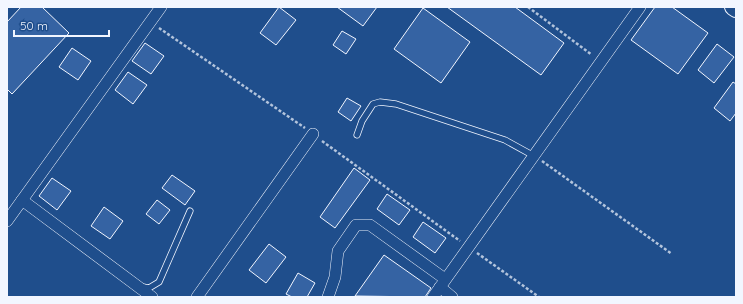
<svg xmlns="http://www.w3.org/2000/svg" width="743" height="304" font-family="Quicksand,sans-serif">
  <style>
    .building { fill: #3563a3; stroke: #f2f6ff }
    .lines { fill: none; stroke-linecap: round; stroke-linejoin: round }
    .lane-casing { stroke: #f2f6ff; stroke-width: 7 }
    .street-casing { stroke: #f2f6ff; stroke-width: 12 }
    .secondary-casing { stroke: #f2f6ff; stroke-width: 18 }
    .path { stroke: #b3c4dc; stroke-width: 2.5; stroke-dasharray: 3 2; stroke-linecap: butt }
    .lane { stroke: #1f4e8c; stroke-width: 5.5 }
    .street { stroke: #1f4e8c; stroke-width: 11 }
    .secondary { stroke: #1f4e8c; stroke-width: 16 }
  </style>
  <rect width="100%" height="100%" fill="#1f4e8c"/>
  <g class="building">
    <polygon points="21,7 42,7 69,33 12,94 7,89 7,22"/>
    <polygon points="279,7 296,20 276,45 260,33"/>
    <polygon points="337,7 377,7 363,26"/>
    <polygon points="447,7 515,7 564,43 541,75"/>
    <polygon points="655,7 672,7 708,33 678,74 631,40"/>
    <polygon points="423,8 470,42 441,83 394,49"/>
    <polygon points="342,31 356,39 346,54 333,45"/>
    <polygon points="145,43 164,56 151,74 132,61"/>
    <polygon points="717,44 734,57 714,83 698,70"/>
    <polygon points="72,48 91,61 78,80 59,67"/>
    <polygon points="128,72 147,85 133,104 115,90"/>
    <polygon points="733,82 736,84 736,113 730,121 714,108"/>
    <polygon points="347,98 361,106 351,121 338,112"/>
    <polygon points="354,168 370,180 335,228 320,217"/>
    <polygon points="172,175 195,191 185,205 162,188"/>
    <polygon points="52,178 71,191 57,210 39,196"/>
    <polygon points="387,194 410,210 399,225 377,209"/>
    <polygon points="157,200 170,210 159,224 146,214"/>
    <polygon points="104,207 123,221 110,239 91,226"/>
    <polygon points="423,222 446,238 435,253 413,237"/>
    <polygon points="269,244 286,257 266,283 249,270"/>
    <polygon points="384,255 431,288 425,297 355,296"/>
    <polygon points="298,273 315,283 307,297 292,297 286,294"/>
  </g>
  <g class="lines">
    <g class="lane-casing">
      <g id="lane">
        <polyline points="357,135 362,121 373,104 380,102 396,104 505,140 534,156"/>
        <polyline points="143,287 149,288 159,282 190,211"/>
      </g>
    </g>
    <g class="street-casing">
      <g id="street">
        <polyline points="22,200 152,297"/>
        <polyline points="7,221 161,7"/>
        <polyline points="440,287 452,297"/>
        <polyline points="197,297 313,134"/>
        <polyline points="328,297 335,277 338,251 356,225 370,225 445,279"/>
        <polyline points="433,297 640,7"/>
      </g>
    </g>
    <g class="secondary-casing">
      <polyline id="secondary" points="733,7 736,9"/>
    </g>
    <g class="path">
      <polyline points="528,7 592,55"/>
      <polyline points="159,28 305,128"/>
      <polyline points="322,141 460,241"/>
      <polyline points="542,161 672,254"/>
      <polyline points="477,253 539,297"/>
    </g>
    <use href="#lane" class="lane"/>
    <use href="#street" class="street"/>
    <use href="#secondary" class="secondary"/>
  </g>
  <rect width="743" height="304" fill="none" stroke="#f2f6ff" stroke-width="16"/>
  <path d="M14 30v6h95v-6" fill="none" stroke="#f2f6ff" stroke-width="2"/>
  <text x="20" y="30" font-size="12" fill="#f2f6ff" stroke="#1f4e8c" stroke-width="3" paint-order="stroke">50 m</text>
</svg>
